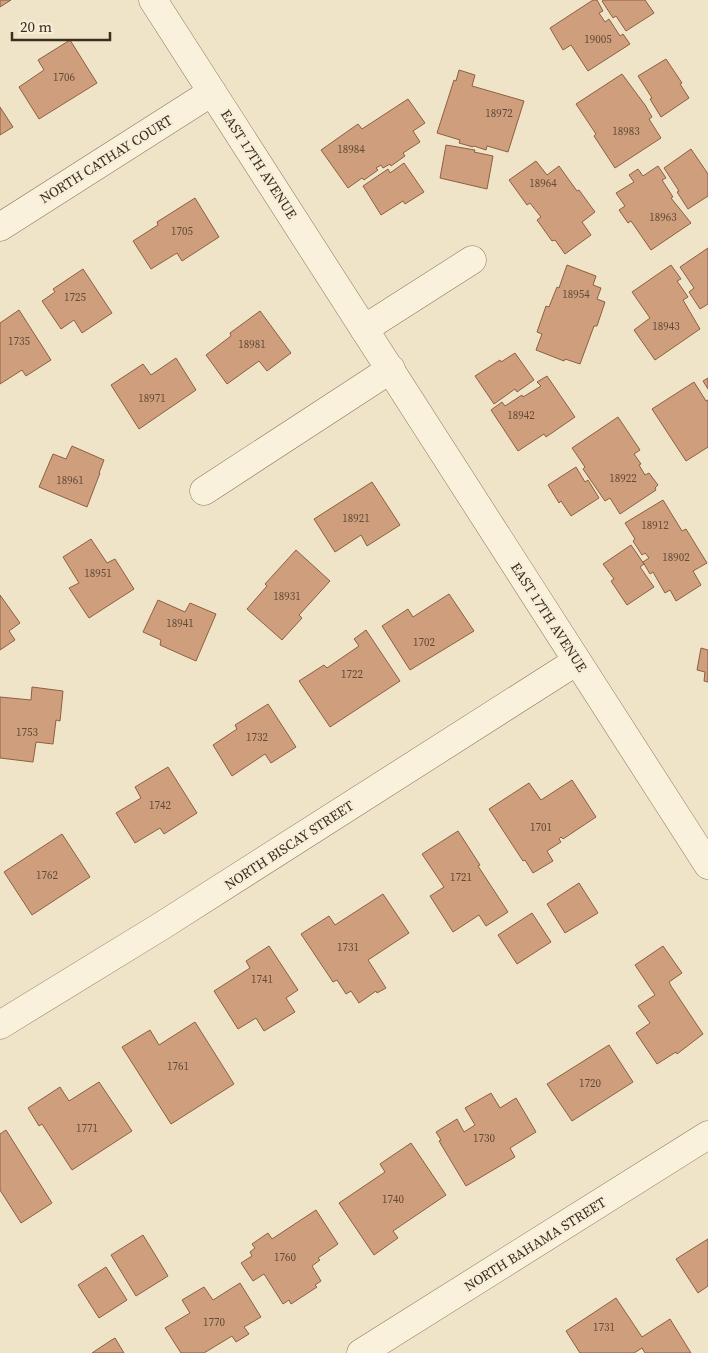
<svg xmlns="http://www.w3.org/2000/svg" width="708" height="1353" font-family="'Source Serif 4',serif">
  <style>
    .building { fill: #cf9f7d; stroke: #8d5f41 }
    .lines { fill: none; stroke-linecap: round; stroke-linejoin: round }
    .minor-casing { stroke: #8d765c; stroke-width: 29 }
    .minor { stroke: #faf1dc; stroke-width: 28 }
    .labels { text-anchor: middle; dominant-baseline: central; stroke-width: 5; stroke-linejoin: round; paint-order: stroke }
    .number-label { font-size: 11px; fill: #624a37 }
    .street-label { font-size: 14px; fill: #3d2e20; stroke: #f7eed8 }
  </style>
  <rect width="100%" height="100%" fill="#f0e4c8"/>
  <g class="building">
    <polygon points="0,0 11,0 0,7"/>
    <polygon points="593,0 597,0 603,11 599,13 605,22 609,19 620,36 623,34 630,44 588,71 571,45 563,50 550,28"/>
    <polygon points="604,0 645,0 654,13 626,31 616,16 613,18 602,1"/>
    <polygon points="70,40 97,83 39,119 19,87 44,70 38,60"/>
    <polygon points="666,59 682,83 680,84 689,98 661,117 650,99 652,98 638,76"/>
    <polygon points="459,70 475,75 472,86 524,101 508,152 487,146 486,150 474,146 473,147 459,143 460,140 437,133 454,80 456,81"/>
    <polygon points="622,74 645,105 652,117 649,119 661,138 615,168 594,136 596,134 576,104"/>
    <polygon points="408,99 425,123 413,131 420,142 403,153 405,156 391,166 390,164 383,168 381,165 376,168 378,170 364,180 362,178 348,188 321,150 358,124 362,129"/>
    <polygon points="0,107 13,127 0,135"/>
    <polygon points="446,145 475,150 474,152 493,156 487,189 440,178"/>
    <polygon points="691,149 708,174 708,196 688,209 677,192 679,191 664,168"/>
    <polygon points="536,161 547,175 559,166 577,191 579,190 595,212 582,222 591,235 565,254 555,240 552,241 537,220 541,217 530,203 527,205 509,180"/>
    <polygon points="404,163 424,192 405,204 403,201 381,215 363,186 388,169 390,173"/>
    <polygon points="658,166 666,178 662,180 673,197 671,198 691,223 651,250 631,221 628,223 619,210 625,206 616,193 634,182 629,175 638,169 643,176"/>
    <polygon points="195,198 219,237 182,261 177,253 151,269 133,241 158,225 157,222"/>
    <polygon points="708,248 708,304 700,309 689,292 694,288 680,267"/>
    <polygon points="567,265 596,276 593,285 601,288 597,299 605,302 597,326 594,326 580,364 565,359 564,361 536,350 542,334 537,332 546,306 549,307 557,287 559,288"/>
    <polygon points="671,265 681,279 677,281 688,297 683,300 700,329 655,360 634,330 650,318 632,292"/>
    <polygon points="83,269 112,313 82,333 74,320 61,329 42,301 55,292 53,289"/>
    <polygon points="19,310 51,360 26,376 22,370 0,384 0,323"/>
    <polygon points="260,311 291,353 267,371 259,361 227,384 206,355 231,336 230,333"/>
    <polygon points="515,353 534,380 517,392 515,389 494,404 475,376 500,360 501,362"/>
    <polygon points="176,358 196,390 139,429 111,385 143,364 151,375"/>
    <polygon points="547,376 575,417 546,437 544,434 518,451 491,410 502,402 505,406 522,395 523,397 541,386 537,382"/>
    <polygon points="708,378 708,389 703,381"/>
    <polygon points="694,382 706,401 708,400 708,447 686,461 652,409"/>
    <polygon points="618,417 640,450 634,454 641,464 639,465 645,475 649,473 658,485 655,488 656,490 620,514 610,498 605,501 583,469 585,467 572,448"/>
    <polygon points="72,446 104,460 99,473 100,473 87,507 39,487 53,454 66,459"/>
    <polygon points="576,467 585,482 588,480 599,498 571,516 561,501 559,503 548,485"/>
    <polygon points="372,482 400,525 367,546 361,535 335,552 314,519"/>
    <polygon points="663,500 682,531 686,529 707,563 693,571 701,585 676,601 670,590 665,593 653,572 650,574 643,562 649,558 645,553 642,555 633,541 635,539 625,523"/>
    <polygon points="91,539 107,563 115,559 134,589 89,618 69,588 79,583 63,557"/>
    <polygon points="631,545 644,564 640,567 654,587 627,605 611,581 614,579 603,564"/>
    <polygon points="296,550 330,581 299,615 302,618 282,640 247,609 267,586 265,584"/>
    <polygon points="449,594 474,631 410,670 382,626 408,609 413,617"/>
    <polygon points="0,595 20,623 9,631 15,640 0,650"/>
    <polygon points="158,600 185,612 190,603 216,614 196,661 160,645 161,640 143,632"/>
    <polygon points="366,630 400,681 330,727 299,681 324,665 327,668 359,646 354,639"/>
    <polygon points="701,648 708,650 708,682 704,681 705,672 697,670"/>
    <polygon points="32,687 63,691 60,721 56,720 53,744 36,742 33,762 0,758 0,697 31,700"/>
    <polygon points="268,704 296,747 271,763 265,754 232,776 213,745 237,729 235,725"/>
    <polygon points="168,767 197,813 164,834 160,828 135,843 116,813 141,798 135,787"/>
    <polygon points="572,780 596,817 563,839 561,837 559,839 561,842 547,851 553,861 533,873 525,860 523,861 489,809 529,783 541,800"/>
    <polygon points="458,831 480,865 478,866 508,912 486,926 479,915 453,932 430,896 444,887 422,854"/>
    <polygon points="62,834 90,877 32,915 4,872"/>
    <polygon points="579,883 598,913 565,933 547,904"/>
    <polygon points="383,894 409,933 368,960 386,988 377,993 376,991 359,1003 351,991 346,994 337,980 333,982 301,934 329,916 335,925"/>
    <polygon points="532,913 551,942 517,964 498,935"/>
    <polygon points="269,946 298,990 286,998 295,1012 264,1031 256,1018 238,1029 214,991 250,968 246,961"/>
    <polygon points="663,946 682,973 669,982 671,986 703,1034 677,1054 676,1052 657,1064 636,1033 650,1023 638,1006 655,995 635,965"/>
    <polygon points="195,1022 234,1084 171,1124 122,1047 150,1030 159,1045"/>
    <polygon points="609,1045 633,1082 572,1121 547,1084"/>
    <polygon points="99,1082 132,1131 72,1170 42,1124 39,1126 28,1108 60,1087 69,1101"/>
    <polygon points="491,1093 500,1108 516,1098 536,1132 510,1148 515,1157 466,1186 439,1141 441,1140 436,1132 457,1119 464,1132 475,1125 465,1108"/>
    <polygon points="6,1130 52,1203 21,1223 0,1190 0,1134"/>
    <polygon points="411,1143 446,1195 393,1231 398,1238 374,1255 339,1203 385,1172 380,1164"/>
    <polygon points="316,1210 338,1244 318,1258 320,1260 312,1266 321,1281 315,1285 317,1287 291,1304 289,1300 283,1304 264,1274 253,1281 241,1263 252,1256 250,1252 255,1248 252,1244 268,1233 272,1239"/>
    <polygon points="143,1235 168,1276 136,1296 111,1255"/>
    <polygon points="708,1239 708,1286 698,1293 676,1259"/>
    <polygon points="106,1267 127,1300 99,1318 78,1285"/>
    <polygon points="240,1283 261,1317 244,1327 249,1334 236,1342 232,1336 204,1353 181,1353 165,1328 190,1313 182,1300 204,1287 213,1300"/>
    <polygon points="616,1298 642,1337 670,1319 691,1353 645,1353 642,1348 634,1353 580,1353 566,1331"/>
    <polygon points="115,1338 124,1353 92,1353 110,1341"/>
  </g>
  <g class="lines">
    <g class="minor-casing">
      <g id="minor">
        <polyline points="153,0 708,865"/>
        <polyline points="0,227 212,92"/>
        <polyline points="364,329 472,260"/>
        <polyline points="204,491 391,369"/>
        <polyline points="0,1025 163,925 577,661"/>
        <polyline points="361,1353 708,1135"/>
      </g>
    </g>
    <use href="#minor" class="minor"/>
  </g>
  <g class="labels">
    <g class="number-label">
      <text x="598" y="39">19005</text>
      <text x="64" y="77">1706</text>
      <text x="499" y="113">18972</text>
      <text x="626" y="131">18983</text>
      <text x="351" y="149">18984</text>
      <text x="543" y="183">18964</text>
      <text x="663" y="217">18963</text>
      <text x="182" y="231">1705</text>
      <text x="576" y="294">18954</text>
      <text x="75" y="297">1725</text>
      <text x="666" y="326">18943</text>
      <text x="19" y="341">1735</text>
      <text x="252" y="344">18981</text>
      <text x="152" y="398">18971</text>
      <text x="521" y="415">18942</text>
      <text x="623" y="478">18922</text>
      <text x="70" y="480">18961</text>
      <text x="356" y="518">18921</text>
      <text x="655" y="525">18912</text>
      <text x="676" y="557">18902</text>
      <text x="98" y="573">18951</text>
      <text x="287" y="596">18931</text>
      <text x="180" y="623">18941</text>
      <text x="424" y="642">1702</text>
      <text x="352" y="674">1722</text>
      <text x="27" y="732">1753</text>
      <text x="257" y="737">1732</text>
      <text x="160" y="805">1742</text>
      <text x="541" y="827">1701</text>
      <text x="47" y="875">1762</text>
      <text x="461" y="877">1721</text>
      <text x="348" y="947">1731</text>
      <text x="262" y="979">1741</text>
      <text x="178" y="1066">1761</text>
      <text x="590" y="1083">1720</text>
      <text x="87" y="1128">1771</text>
      <text x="484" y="1138">1730</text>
      <text x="393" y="1199">1740</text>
      <text x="285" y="1257">1760</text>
      <text x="214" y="1322">1770</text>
      <text x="604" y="1327">1731</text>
    </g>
    <g class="street-label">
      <text transform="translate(106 159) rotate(-32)">NORTH CATHAY COURT</text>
      <text transform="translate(259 164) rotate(57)">EAST 17TH AVENUE</text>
      <text transform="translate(549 617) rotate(57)">EAST 17TH AVENUE</text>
      <text transform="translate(289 845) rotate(-33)">NORTH BISCAY STREET</text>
      <text transform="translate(535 1244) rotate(-32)">NORTH BAHAMA STREET</text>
    </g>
  </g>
  <path d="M12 32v8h98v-8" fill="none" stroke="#3d2e20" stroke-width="2.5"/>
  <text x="20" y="32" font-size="15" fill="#3d2e20" stroke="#f7eed8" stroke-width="4" paint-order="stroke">20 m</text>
</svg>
